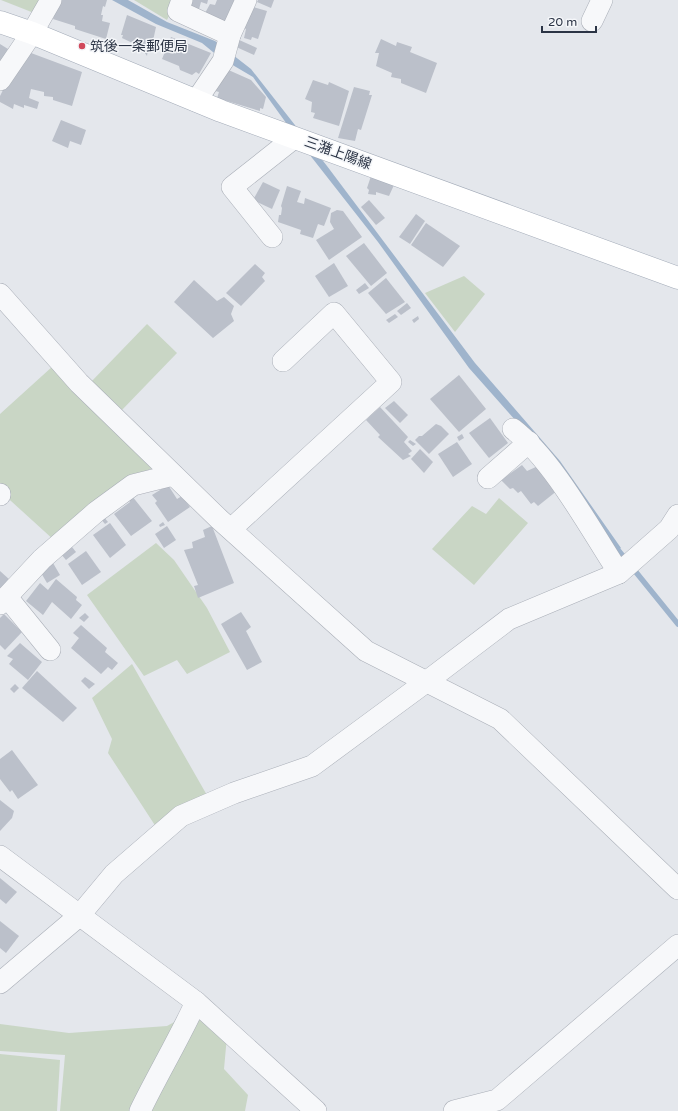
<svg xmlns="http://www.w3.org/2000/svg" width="678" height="1111" font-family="'Varela Round','Noto Sans JP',sans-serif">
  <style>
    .green { fill: #c9d6c5 }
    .water { fill: #9fb4cc }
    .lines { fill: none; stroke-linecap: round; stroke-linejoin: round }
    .stream { stroke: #9fb4cc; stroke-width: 5.5 }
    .building { fill: #bbc0ca }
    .street-casing { stroke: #a9aeb7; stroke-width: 22 }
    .primary-casing { stroke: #a3abb8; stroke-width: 23 }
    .street { stroke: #f7f8fa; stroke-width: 21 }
    .primary { stroke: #fff; stroke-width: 22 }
    .poi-dot { fill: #d1495b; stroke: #f4f6f9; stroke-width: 1.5 }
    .labels { text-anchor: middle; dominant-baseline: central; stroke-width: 3; stroke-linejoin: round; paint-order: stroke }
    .poi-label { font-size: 14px; fill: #2b3445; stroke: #f4f6f9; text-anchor: start }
    .street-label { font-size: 14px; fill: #2b3445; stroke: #f4f6f9 }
  </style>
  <rect width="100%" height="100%" fill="#e4e7ec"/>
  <g class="green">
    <polygon points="1,0 43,0 34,13"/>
    <polygon points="134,0 177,0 167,20"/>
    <polygon points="464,276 485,294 455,332 425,293"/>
    <polygon points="147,324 177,353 120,412 90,383"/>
    <polygon points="53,366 156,466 128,481 55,541 0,491 0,414"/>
    <polygon points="499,498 528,523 474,585 432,549 472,506 486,514"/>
    <polygon points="156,543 174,560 207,608 230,652 187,674 177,660 144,676 87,595"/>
    <polygon points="132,664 208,797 158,830 108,753 112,739 92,698"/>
    <polygon points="191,1013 227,1036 224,1069 248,1095 245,1111 60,1111 65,1055 0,1051 0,1024 69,1033 167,1026"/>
    <polygon points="0,1054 60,1060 57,1111 0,1111"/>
  </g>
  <polygon class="water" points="112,0 128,0 167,22 215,41 251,69 327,166 475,363 560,461 621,548 615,552 524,430 469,368 378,242 302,145 253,77 219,57 202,43 156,24"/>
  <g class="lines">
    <polyline class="stream" points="614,545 678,624"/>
  </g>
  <g class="building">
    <polygon points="59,0 107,0 105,7 103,6 101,15 103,15 102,21 110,23 106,39 75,29 75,26 53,19"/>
    <polygon points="188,0 208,0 207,4 201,2 198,13 186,10"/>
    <polygon points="217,0 236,0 229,23 205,13 210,4 215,5"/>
    <polygon points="258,0 274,0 271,8 257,2"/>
    <polygon points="253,7 267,11 258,39 252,37 251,40 244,38 246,29 244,28"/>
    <polygon points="127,15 156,27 151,50 148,49 147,56 141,47 122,38 123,35 121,35"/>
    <polygon points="171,37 211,53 199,74 196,72 192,75 180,70 179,66 162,59"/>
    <polygon points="237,39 257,48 254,55 234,46"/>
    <polygon points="381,39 396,46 397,42 412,47 410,52 437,63 426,93 401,83 401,79 391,77 392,73 376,66 379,53 375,53"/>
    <polygon points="0,44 8,49 0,63"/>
    <polygon points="23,50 82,72 72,106 53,100 53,97 44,96 44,92 31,89 29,98 39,102 37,109 24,105 24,108 14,104 13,109 0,102 0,96"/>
    <polygon points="224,68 251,80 266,97 263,109 260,108 260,111 217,98 219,92 212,90"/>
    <polygon points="313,80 328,85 329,82 349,91 339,126 313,118 315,113 311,112 312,102 305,99"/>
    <polygon points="354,87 370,91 369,95 372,95 361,130 358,129 355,141 338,138"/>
    <polygon points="61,120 86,130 81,145 70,141 68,148 52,141"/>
    <polygon points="371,176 394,185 389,196 376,192 376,195 368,194 369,190 367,188"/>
    <polygon points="263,182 280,190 272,209 253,200"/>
    <polygon points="287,186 301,191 297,202 304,204 305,198 331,208 324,226 318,224 313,238 300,234 301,230 278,222 279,215 281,215 282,208 281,206"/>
    <polygon points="369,200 385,218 376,225 361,207"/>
    <polygon points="337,210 343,211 362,237 329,260 316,240 334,229 330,222 331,213"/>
    <polygon points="416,214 425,221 410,244 399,237"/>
    <polygon points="426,223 460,246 443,267 411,245"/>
    <polygon points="364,243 387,273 371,286 346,256"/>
    <polygon points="334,263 348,286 329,297 315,276"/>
    <polygon points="255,264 265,273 262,277 265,281 241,306 226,293"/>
    <polygon points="386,278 405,302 386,314 368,293"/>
    <polygon points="194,280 217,301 224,297 234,306 231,314 234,321 213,338 174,302"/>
    <polygon points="365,283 369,288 359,294 356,290"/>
    <polygon points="407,303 411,308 401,315 397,311"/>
    <polygon points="395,314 398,317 389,323 386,320"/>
    <polygon points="418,316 419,319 414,323 412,320"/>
    <polygon points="459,375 486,409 459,432 430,399"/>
    <polygon points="394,401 408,415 400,423 385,408"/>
    <polygon points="380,407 408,437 404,442 412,451 408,454 411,456 403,460 378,437 380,435 366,420"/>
    <polygon points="490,418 508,443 489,458 469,433"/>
    <polygon points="436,424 441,426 449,434 429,454 415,440 419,436 422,436"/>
    <polygon points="462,434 464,438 459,441 457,437"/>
    <polygon points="410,440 416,444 413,446 408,442"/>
    <polygon points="457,442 472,464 453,477 438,454"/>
    <polygon points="420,449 433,462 424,473 411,459"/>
    <polygon points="522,465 527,471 538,466 558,490 538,506 534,502 531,504 521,491 518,493 513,488 510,489 501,480"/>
    <polygon points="168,485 177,499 182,496 190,507 168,522 155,503 157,501 152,495"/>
    <polygon points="132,496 152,521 131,536 114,514 130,502 128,499"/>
    <polygon points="103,516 108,522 105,524 100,518"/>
    <polygon points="163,522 165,525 160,527 159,525"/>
    <polygon points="110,523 126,545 110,558 93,535"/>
    <polygon points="167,526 176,540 164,548 155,534"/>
    <polygon points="212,526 234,583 198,598 194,586 198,585 184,550 193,548 192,542 205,537 203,530"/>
    <polygon points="69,546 72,547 76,552 66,560 60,553"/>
    <polygon points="86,551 101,572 82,585 68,564"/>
    <polygon points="53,563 60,575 47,583 40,571"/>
    <polygon points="0,571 10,580 0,592"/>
    <polygon points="56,579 77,597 76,600 82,605 71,619 52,602 43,615 26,601 40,583 48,590"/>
    <polygon points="241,612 251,627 246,631 262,662 247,670 221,624"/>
    <polygon points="85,613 89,617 84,622 79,618"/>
    <polygon points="4,614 22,632 5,650 0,645 0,618"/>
    <polygon points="81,625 107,648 105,652 118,663 112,670 108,667 101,674 71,648 79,638 73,633"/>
    <polygon points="20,643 42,662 28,680 9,664 13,659 7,656"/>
    <polygon points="37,671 77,708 63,722 22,688"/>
    <polygon points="85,677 95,684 89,689 81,681"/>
    <polygon points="15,684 19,688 14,693 10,689"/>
    <polygon points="12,750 38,785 18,799 12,790 10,792 0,779 0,759"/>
    <polygon points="0,800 14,811 12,818 0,831"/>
    <polygon points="0,878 17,892 6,904 0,899"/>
    <polygon points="0,921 19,936 6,953 0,948"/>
  </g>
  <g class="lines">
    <g class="street-casing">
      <g id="street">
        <polyline points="182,0 178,11 230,35"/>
        <polyline points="592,21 602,0"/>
        <polyline points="0,80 32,33 51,0"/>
        <polyline points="196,101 223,61 230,35 246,0"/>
        <polyline points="272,237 232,187 294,138"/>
        <polyline points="0,294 79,383 219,519 366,651 500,719 678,889"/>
        <path d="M513 429C554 461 590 529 619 573"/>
        <polyline points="488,478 529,442"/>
        <polyline points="0,495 0,494"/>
        <polyline points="231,529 391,382 334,313 283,361"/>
        <polyline points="7,597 50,650"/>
        <polyline points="0,604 42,559 96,512 133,485 173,475"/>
        <polyline points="0,856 196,1002 316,1111"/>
        <polyline points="0,983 79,916 114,874 181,816 234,793 312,766 426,682 509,619 619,573 669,529 678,515"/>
        <path d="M140 1111C158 1074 179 1039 196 1002"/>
        <polyline points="454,1111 497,1100 678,945"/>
      </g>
    </g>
    <g class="primary-casing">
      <polyline id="primary" points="0,22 32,33 221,111 678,278"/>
    </g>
    <use href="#street" class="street"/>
    <use href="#primary" class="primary"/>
  </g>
  <circle class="poi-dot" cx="82" cy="46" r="4"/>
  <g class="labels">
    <g class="poi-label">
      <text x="90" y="46">筑後一条郵便局</text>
    </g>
    <g class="street-label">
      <text transform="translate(338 153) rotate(20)">三潴上陽線</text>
    </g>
  </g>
  <path d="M542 26v6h54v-6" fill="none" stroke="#2b3445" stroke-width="2"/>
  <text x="548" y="26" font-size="12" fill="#2b3445" stroke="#f4f6f9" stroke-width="3" paint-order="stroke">20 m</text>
</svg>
